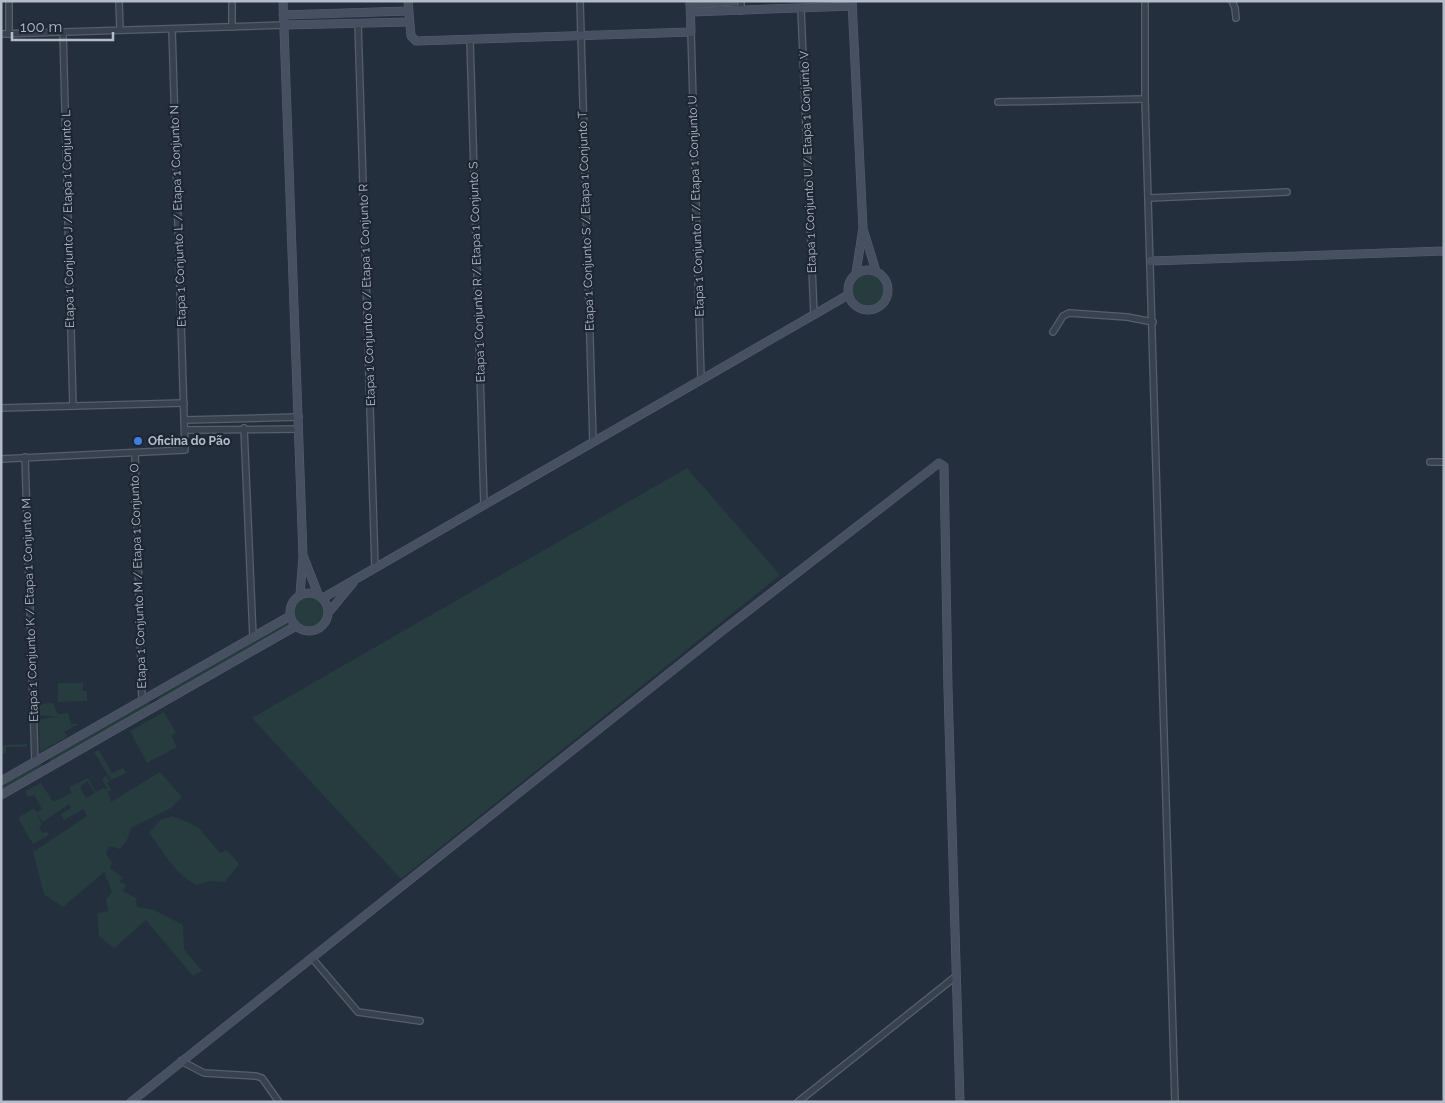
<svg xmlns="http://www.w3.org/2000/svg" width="1445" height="1103" font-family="Raleway,sans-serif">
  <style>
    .green { fill: #263c3f; fill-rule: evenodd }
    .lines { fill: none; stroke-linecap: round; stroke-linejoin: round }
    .street-casing { stroke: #565f6c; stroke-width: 8 }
    .secondary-casing { stroke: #565f6c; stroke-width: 9 }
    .street { stroke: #38414e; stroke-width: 5.5 }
    .secondary { stroke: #465061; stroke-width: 8 }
    .shop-dot { fill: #3f7fe0; stroke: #1d2633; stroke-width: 2 }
    .labels { text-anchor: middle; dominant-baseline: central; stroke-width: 4.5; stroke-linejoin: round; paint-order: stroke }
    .street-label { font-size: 12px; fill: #b4bcc9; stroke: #1d2633 }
    .poi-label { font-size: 12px; font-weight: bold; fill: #b4bcc9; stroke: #1d2633; text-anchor: start }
  </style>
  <rect width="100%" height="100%" fill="#242f3e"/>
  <g class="green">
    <circle cx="868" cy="290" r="16"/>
    <polygon points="687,468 780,575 401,879 252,718"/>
    <circle cx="309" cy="612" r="15"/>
    <polygon points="288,622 290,626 159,700 157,698"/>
    <polygon points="58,683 83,683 83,691 87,691 87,701 58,702"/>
    <polygon points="149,702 151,706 51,763 49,759"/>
    <polygon points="53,703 58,714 68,713 71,724 79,724 64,732 68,736 40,752 39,719 59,717 39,715 37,704"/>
    <polygon points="164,712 176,733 171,735 177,747 147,763 130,731"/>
    <polygon points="27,744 27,747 6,747 6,754 1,753 1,745"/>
    <polygon points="99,750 112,773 123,768 126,773 111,780 94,752"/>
    <polygon points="41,763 44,768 1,792 1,787"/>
    <path d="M160 772 182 797 171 808 131 828 127 840 120 849 109 846 106 854 112 862 110 868 123 878 119 882 126 884 123 891 136 898 137 907 154 910 183 925 184 949 202 971 193 976 146 920 114 948 99 936 97 913 108 911 106 900 112 892 104 872 63 907 44 894 33 852 87 816 83 809 64 820 61 814 71 808 69 804 43 822 37 814 42 824 39 827 42 833 47 832 49 835 33 844 18 818 34 808 36 812 42 809 34 795 28 797 25 791 41 783 53 802 72 793 69 787 88 778 96 792 104 788 108 790 102 779 106 776 110 781 107 783 112 791H108L111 802ZM87 781 95 793 86 798 80 787Z"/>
    <path d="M173 816 198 827 220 853 227 850 239 864 225 882 210 881 196 885C173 872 165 853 149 833L160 820Z"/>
  </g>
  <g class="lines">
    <g class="street-casing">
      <g id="street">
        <polyline points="9,1 9,34"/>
        <polyline points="119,1 120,30"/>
        <polyline points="232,1 232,27"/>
        <polyline points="580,1 593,441"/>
        <polyline points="1145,1 1145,99 1175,1102"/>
        <polyline points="1232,1 1235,8 1236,18"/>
        <polyline points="801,9 814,315"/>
        <polyline points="741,11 741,1"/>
        <polyline points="358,23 375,567"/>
        <polyline points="691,32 701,379"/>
        <polyline points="63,33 73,406"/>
        <polyline points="1,34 284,25"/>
        <polyline points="470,40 484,505"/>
        <polyline points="998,102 1145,99"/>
        <polyline points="1149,198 1287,192"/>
        <polyline points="1053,332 1063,316 1069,313 1127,317 1153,322"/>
        <polyline points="1,408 184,403"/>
        <polyline points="185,420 299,417"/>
        <polyline points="244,428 253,637"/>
        <polyline points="186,430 299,429"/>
        <polyline points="135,453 142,700"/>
        <polyline points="25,457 35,762"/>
        <polyline points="1,459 185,450 172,29"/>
        <polyline points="1430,462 1444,462"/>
        <polyline points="312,958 358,1012 420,1021"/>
        <polyline points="181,1061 204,1073 256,1076 262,1078 279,1102"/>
        <polyline points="798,1102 955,977"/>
      </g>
    </g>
    <g class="secondary-casing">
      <g id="secondary">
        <polyline points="283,1 303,556 300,595"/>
        <polyline points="408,1 411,36 416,41 691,32 690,1"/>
        <polyline points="852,1 863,228 856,273"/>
        <polyline points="690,4 734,1"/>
        <polyline points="691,12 852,6"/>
        <polyline points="283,15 408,11"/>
        <polyline points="284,25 408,22"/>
        <polyline points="864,232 876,271"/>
        <polyline points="1151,261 1444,251"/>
        <circle cx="868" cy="290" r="20"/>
        <polyline points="304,558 318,594"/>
        <circle cx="309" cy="612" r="19"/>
        <polyline points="323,598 848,295"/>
        <polyline points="329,612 353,583"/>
        <polyline points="1,781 290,616"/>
        <polyline points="1,795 296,626"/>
        <polyline points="131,1102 722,631 939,463 944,466 948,689 960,1102"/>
      </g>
    </g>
    <use href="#street" class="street"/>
    <use href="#secondary" class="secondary"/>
  </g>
  <circle class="shop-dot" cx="138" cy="441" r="5"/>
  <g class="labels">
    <g class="street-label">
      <text transform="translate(808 162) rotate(-92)">Etapa 1 Conjunto U / Etapa 1 Conjunto V</text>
      <text transform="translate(696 206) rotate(-92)">Etapa 1 Conjunto T / Etapa 1 Conjunto U</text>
      <text transform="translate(178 216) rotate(-92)">Etapa 1 Conjunto L / Etapa 1 Conjunto N</text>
      <text transform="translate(68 219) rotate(-91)">Etapa 1 Conjunto J / Etapa 1 Conjunto L</text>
      <text transform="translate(586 221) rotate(-92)">Etapa 1 Conjunto S / Etapa 1 Conjunto T</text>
      <text transform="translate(477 272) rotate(-92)">Etapa 1 Conjunto R / Etapa 1 Conjunto S</text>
      <text transform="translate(367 295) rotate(-92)">Etapa 1 Conjunto Q / Etapa 1 Conjunto R</text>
      <text transform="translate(138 576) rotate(-92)">Etapa 1 Conjunto M / Etapa 1 Conjunto O</text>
      <text transform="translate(30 610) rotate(-92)">Etapa 1 Conjunto K / Etapa 1 Conjunto M</text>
    </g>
    <g class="poi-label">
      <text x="148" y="441">Oficina do Pão</text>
    </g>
  </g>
  <rect width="1445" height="1103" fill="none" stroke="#b4bcc9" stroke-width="5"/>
  <path d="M12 32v8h101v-8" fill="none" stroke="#b4bcc9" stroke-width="2.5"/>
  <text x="20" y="32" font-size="15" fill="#b4bcc9" stroke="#1d2633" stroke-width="4" paint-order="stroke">100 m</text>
</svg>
